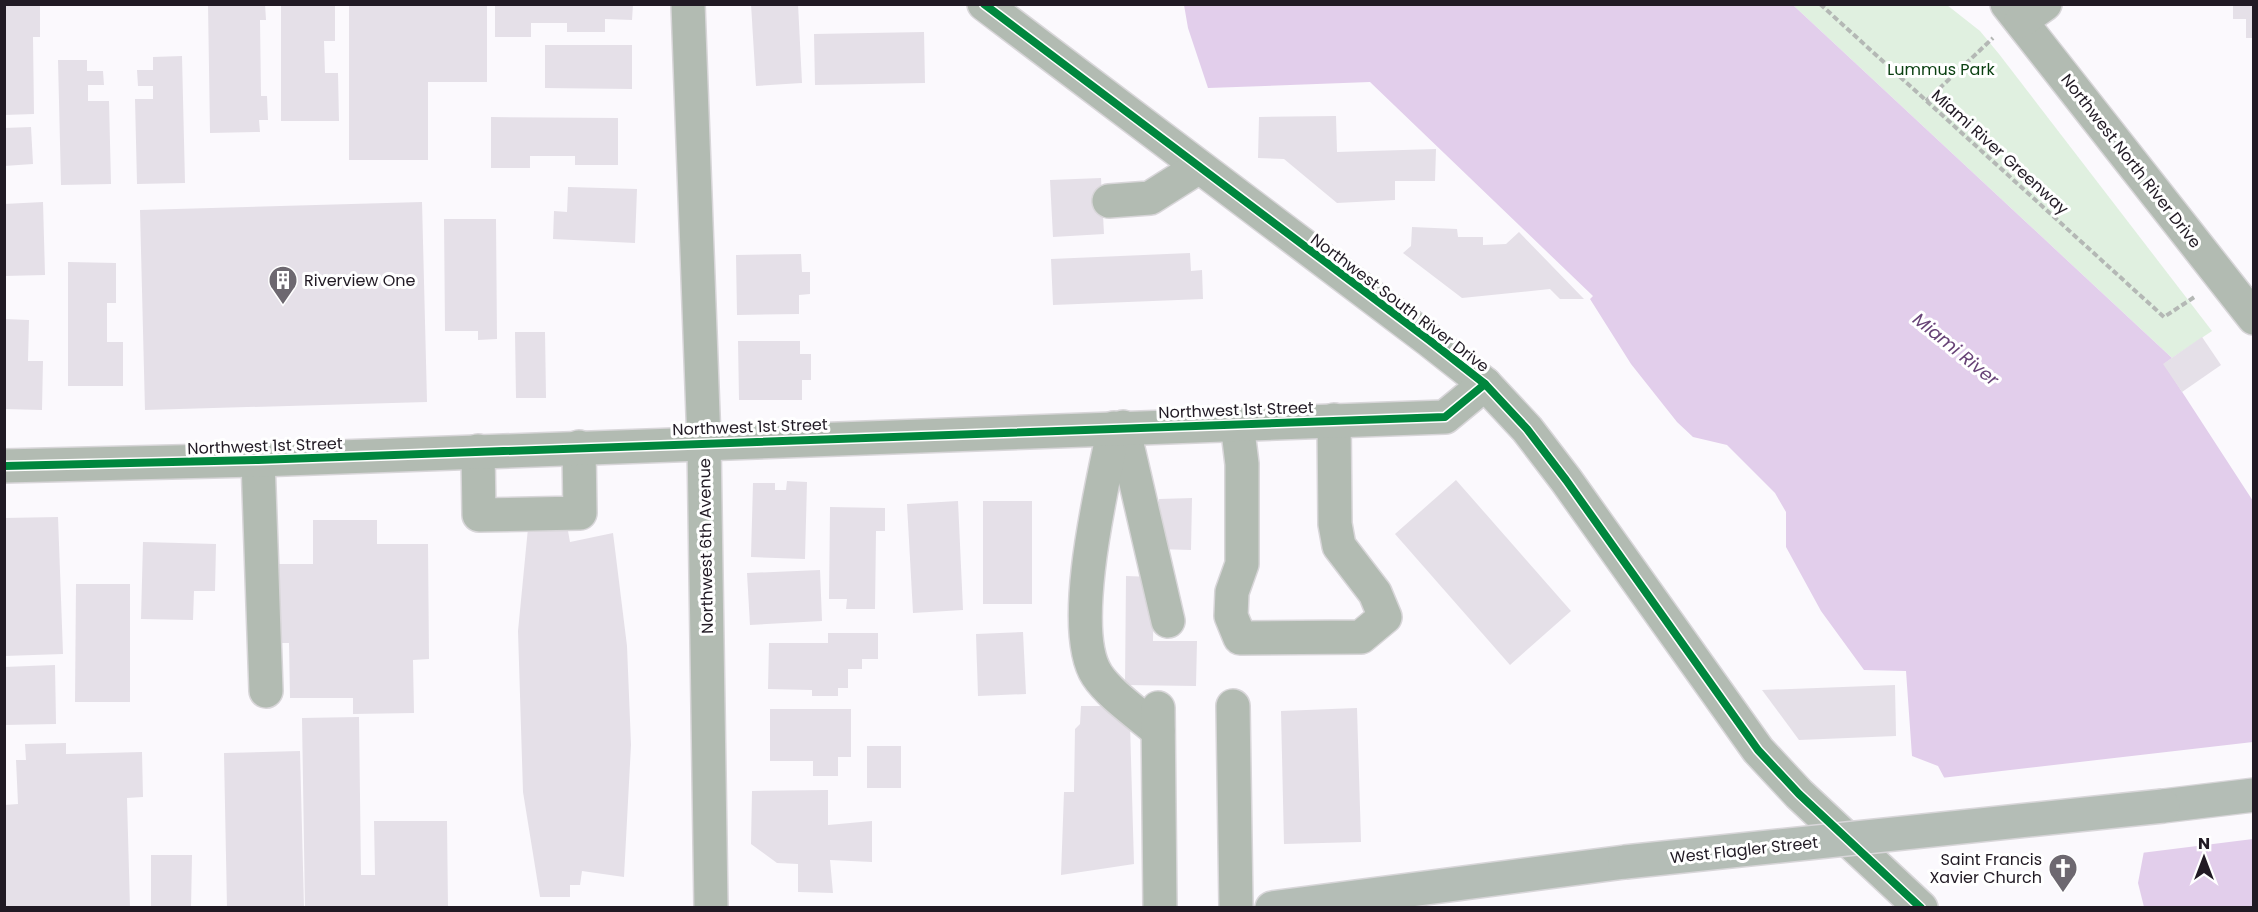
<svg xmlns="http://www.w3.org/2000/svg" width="2258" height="912" font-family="Poppins,sans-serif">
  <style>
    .green { fill: #e0f0e0 }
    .water { fill: #e2ceeb }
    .pier { fill: #fbf9fd }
    .building { fill: #e5e0e8 }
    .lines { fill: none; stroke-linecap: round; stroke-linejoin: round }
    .minor-casing { stroke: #d8d6d9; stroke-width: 36 }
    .major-casing { stroke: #d8d6d9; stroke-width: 36 }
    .path { stroke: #b4b8b5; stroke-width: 4; stroke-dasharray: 6 3; stroke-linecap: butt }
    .minor { stroke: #b2bbb2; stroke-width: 33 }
    .major { stroke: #b4bdb6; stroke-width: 33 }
    .major-bridge-casing { stroke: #d8d6d9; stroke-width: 36; stroke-linecap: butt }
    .major-bridge { stroke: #b4bdb6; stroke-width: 33 }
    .cycleway-casing { stroke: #fff; stroke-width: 11 }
    .cycleway { stroke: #00873e; stroke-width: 8 }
    .labels { text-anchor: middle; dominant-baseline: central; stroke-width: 6; stroke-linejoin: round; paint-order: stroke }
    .park-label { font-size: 16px; fill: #0b4012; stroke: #fff }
    .street-label { font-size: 16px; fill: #211a24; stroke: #fff }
    .poi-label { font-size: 16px; fill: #211a24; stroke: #fff; text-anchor: start }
    .water-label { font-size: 18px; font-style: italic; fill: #674276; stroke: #fff }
  </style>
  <rect width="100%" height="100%" fill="#fbf9fd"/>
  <polygon class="green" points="1793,5 1947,5 1980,31 1999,54 2212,331 2172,358"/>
  <polygon class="water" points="1184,5 1793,5 2172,358 2164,364 2253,501 2253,907 2144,907 2138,883 2144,851 2130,833 2110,818 2018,788 1947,783 1938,766 1912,756 1906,671 1864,670 1821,611 1786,547 1786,512 1775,493 1727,445 1693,437 1677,422 1631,364 1590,299 1593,296 1370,82 1208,88 1188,28"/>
  <polygon class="pier" points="2253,742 2253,839 2141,853 2128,835 2109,821 2077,808 2017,791 1946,786 1941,778"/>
  <g class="building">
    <polygon points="4,4 40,4 40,37 33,37 34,114 4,115"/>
    <polygon points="208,4 265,4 266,20 260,20 261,96 267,96 268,120 259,120 260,132 210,133"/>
    <polygon points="281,4 335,4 335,41 324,41 325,73 338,73 339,121 281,121"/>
    <polygon points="349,4 487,5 487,82 428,82 428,160 349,160"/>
    <polygon points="495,4 633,4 632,20 605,19 605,32 567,32 567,23 531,23 531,37 495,37"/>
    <polygon points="751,4 798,4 802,83 756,86"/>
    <polygon points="2233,5 2254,5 2254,38 2246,38 2246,19 2233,19"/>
    <polygon points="924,32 925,83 815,85 814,34"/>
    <polygon points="545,45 632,45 632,89 545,88"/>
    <polygon points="182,56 185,183 137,184 135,99 153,99 153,86 138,86 137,70 153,70 153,57"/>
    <polygon points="58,60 87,60 87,71 103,71 104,85 88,85 88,101 109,101 111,184 61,185"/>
    <polygon points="1336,116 1337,152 1436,149 1435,181 1395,181 1395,200 1337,203 1284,159 1258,158 1259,117"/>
    <polygon points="491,117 618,118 618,165 575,165 575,156 530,156 530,168 491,168"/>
    <polygon points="31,127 33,164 4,166 4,128"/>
    <polygon points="1101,178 1104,234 1053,237 1050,180"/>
    <polygon points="568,187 637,189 635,243 553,239 554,211 567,212"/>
    <polygon points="43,202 45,275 4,276 4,204"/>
    <polygon points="422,202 427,402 145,410 140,210"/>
    <polygon points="444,219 496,219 497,339 478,340 478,331 445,331"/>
    <polygon points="1412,227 1457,229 1458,237 1483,237 1483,245 1506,244 1519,232 1584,299 1560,299 1550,289 1462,298 1403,253 1411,246"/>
    <polygon points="1190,253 1191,271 1202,270 1203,299 1053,305 1051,259"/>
    <polygon points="801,254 802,272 810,272 810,294 799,295 799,314 737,315 736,255"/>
    <polygon points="68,262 116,263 116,303 107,303 107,342 123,342 123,386 68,386"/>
    <polygon points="4,319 29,320 28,361 43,361 42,410 4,409"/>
    <polygon points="515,332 545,332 546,398 516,398"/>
    <polygon points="2202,337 2221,365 2182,392 2163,364"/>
    <polygon points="738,341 800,341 800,354 811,354 811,380 802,380 802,400 739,400"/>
    <polygon points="1456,480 1571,611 1510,665 1395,534"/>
    <polygon points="787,481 807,482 805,559 751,557 753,483 775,483 775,490 786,490"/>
    <polygon points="1192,498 1191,550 1156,549 1159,499"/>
    <polygon points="958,501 963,610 913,613 907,504"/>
    <rect x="983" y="501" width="49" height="103"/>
    <polygon points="830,507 885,508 885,531 876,531 875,609 846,609 847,599 829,599"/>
    <polygon points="58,517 63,654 4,656 4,518"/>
    <polygon points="313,520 377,520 377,544 428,544 429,659 413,660 414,713 353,714 353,698 290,698 289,643 280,643 279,564 313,564"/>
    <polygon points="557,526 557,531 568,531 570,542 613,533 627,646 631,745 624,877 582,871 580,885 570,885 570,897 540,897 523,792 518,631 528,528"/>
    <polygon points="143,542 216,544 215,591 194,591 193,620 141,619"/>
    <polygon points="820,570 822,621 750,625 747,573"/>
    <polygon points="1126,576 1154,577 1153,641 1197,641 1196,686 1125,685"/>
    <polygon points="76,584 130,584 130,702 75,702"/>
    <polygon points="1023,632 1026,694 978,696 976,634"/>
    <polygon points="828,633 878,633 878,659 862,659 862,669 848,669 848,688 838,688 838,696 812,696 812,690 768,689 769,643 828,643"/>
    <polygon points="55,665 56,724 4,725 4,667"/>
    <polygon points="1895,685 1896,736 1799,740 1762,690"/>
    <polygon points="1081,706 1119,706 1130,724 1134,864 1061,875 1064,792 1074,792 1075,729 1080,724"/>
    <polygon points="1357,708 1361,842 1284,844 1281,711"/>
    <polygon points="770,709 851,709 851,757 838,757 838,776 813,776 813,761 770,761"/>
    <polygon points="359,717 361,875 375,875 374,821 447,821 448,908 305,908 302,718"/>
    <polygon points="66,743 66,754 142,752 143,797 127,798 130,908 4,908 4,805 18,804 16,760 26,760 25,744"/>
    <rect x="867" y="746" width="34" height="42"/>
    <polygon points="300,751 304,908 227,908 224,753"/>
    <polygon points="828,790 828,825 872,821 872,862 830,860 833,893 798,892 798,864 777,863 751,844 752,791"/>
    <polygon points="151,855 192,855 191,908 151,908"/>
  </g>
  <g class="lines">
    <g class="minor-casing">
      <g id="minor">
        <polyline points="688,4 704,442 711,908"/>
        <polyline points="984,4 1429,340 1485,384 1527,429 1566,480 1758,750 1799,794 1921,908"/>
        <polyline points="2007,4 2254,318"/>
        <polyline points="2021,21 2045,4"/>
        <polyline points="1109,201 1150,198 1199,167"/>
        <polyline points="1237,423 1242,464 1242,564 1232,592 1231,616 1240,638 1361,637 1385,617 1375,593 1339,546 1335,524 1334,420"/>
        <polyline points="1123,427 1168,621"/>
        <path d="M1114 428C1103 482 1067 629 1097 675 1110 695 1140 715 1158 731"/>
        <polyline points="478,451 479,515 580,513 579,447"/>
        <polyline points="258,460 266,691"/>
        <polyline points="4,466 258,460 1445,417 1485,384"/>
        <polyline points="1233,706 1236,908"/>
        <polyline points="1158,708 1160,908"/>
      </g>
    </g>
    <g class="major-casing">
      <g id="major">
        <polyline points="2163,806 2254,795"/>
        <polyline points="1272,908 1625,862"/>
      </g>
    </g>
    <g class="path">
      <polyline points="1820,4 2164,317 2196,296"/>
      <polyline points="1926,101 1993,38"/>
    </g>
    <use href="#minor" class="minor"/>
    <use href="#major" class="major"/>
    <g class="major-bridge-casing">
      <polyline id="major-bridge" points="1625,862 2163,806"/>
    </g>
    <use href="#major-bridge" class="major-bridge"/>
    <g class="cycleway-casing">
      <g id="cycleway">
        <polyline points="984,4 1429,340 1485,384 1527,429 1566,480 1758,750 1799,794 1921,908"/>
        <polyline points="4,466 258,460 1445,417 1485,384"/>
      </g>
    </g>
    <use href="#cycleway" class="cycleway"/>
  </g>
  <defs>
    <g id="building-pin" transform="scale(1.5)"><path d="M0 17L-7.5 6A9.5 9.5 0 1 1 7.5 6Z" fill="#6d6870" stroke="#fff"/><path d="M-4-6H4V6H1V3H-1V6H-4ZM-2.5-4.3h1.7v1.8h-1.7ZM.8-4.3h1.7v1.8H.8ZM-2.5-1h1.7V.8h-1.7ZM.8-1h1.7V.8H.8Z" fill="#fff"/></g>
    <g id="church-pin" transform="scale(1.5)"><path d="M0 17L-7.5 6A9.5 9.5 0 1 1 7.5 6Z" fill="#6d6870" stroke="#fff"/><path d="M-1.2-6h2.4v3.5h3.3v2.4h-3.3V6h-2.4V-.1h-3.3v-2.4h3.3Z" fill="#fff"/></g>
  </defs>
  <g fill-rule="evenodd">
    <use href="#building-pin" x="283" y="280"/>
    <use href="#church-pin" x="2063" y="868"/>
  </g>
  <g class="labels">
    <g class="park-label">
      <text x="1941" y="69">Lummus Park</text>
    </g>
    <g class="street-label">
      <text transform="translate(2000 152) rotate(42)">Miami River Greenway</text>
      <text transform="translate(2131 161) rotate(52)">Northwest North River Drive</text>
      <text transform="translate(1400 303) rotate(37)">Northwest South River Drive</text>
      <text transform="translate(1236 410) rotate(-2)">Northwest 1st Street</text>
      <text transform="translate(750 427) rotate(-2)">Northwest 1st Street</text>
      <text transform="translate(265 446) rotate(-2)">Northwest 1st Street</text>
      <text transform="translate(706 546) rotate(-91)">Northwest 6th Avenue</text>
      <text transform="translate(1744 850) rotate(-6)">West Flagler Street</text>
    </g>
    <g class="poi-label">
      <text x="304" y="280">Riverview One</text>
      <text x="2042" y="859" text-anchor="end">Saint Francis<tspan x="2042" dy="18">Xavier Church</tspan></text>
    </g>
    <g class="water-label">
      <text transform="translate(1956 349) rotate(39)">Miami River</text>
    </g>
  </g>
  <rect width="2258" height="912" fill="none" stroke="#211a24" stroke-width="12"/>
  <g transform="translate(2204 858)" stroke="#ffffff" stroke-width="4.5" paint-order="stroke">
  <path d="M0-4.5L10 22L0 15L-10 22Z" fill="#211a24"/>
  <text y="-9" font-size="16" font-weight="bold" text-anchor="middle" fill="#211a24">N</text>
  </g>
</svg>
